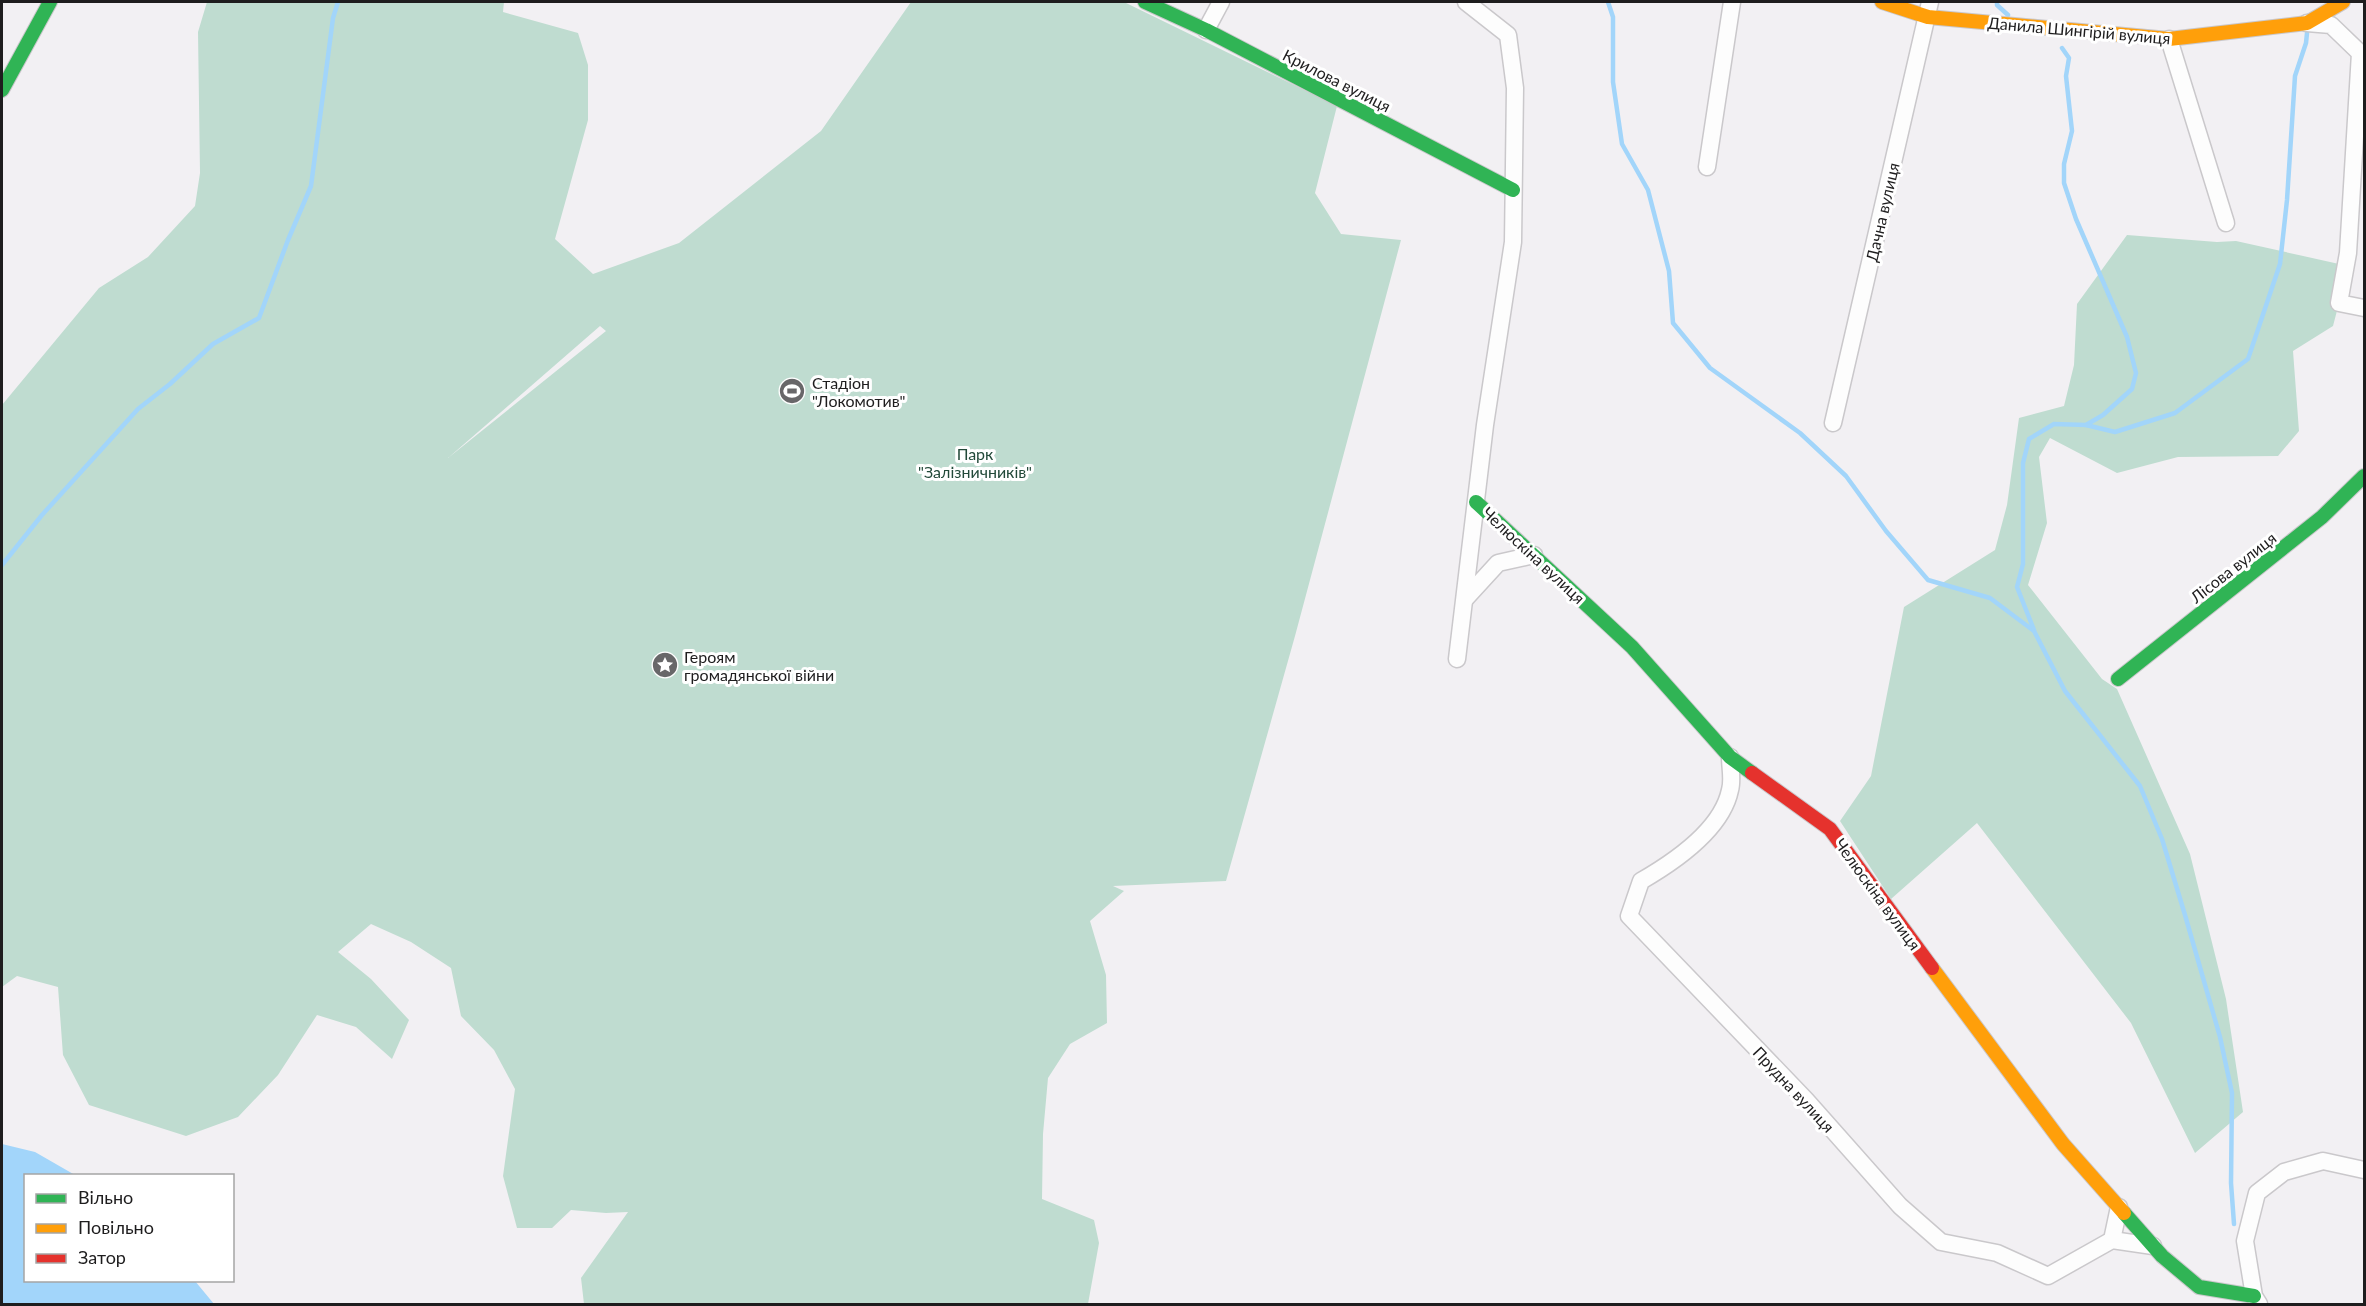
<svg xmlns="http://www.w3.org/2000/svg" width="2366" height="1306" font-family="Lato,sans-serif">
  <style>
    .green { fill: #bfdcd0; fill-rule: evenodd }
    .water { fill: #a2d5fa }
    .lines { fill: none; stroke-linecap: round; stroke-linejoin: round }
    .stream { stroke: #a2d5fa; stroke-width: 4.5 }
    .street-casing { stroke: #cac8cb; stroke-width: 19 }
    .fast-casing { stroke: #cac8cb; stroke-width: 16 }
    .slow-casing { stroke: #cac8cb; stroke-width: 16 }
    .jam-casing { stroke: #cac8cb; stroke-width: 16 }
    .street { stroke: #fdfdfd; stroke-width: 16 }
    .fast { stroke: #30b455; stroke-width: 14 }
    .slow { stroke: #ff9f0a; stroke-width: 14 }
    .jam { stroke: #e5322d; stroke-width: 14 }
    .labels { text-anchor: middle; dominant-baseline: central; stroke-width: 6; stroke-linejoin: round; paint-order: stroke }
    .street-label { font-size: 16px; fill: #1e1d1e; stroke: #fff }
    .poi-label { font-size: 16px; fill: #1e1d1e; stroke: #fff; text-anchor: start }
    .park-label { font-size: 16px; fill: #224939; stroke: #fff }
  </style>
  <rect width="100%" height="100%" fill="#f2f0f3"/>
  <g class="green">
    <path d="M207 2H504L503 12 578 33 588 65V120L555 239 593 274 679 243 821 131 911 2H1124L1337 106 1315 193 1341 234 1401 240 1295 636 1226 881 1113 886 1124 891 1090 921 1106 975 1107 1023 1070 1044 1048 1078 1043 1134 1042 1199 1094 1220 1099 1243 1088 1304H584L581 1278 628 1212 606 1213 571 1210 552 1228H517L503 1176 515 1089 494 1050 461 1016 451 968 411 942 371 924 338 952 371 979 409 1020 392 1059 356 1027 317 1015 278 1075 238 1117 186 1136 89 1105 63 1055 58 987 17 976 2 987V405L99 288 148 257 195 206 200 173 198 32ZM600 326 606 331 448 458Z"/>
    <polygon points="2127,235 2217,242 2236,241 2339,264 2339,303 2333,326 2293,351 2299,431 2278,456 2178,457 2117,473 2050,438 2039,457 2047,523 2028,585 2102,679 2117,689 2190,854 2226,999 2243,1112 2195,1153 2131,1023 1977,823 1891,899 1840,821 1871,776 1904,607 1995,550 2007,505 2019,418 2064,406 2074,365 2077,304"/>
  </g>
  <polygon class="water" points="2,1144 35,1152 75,1175 26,1176 26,1280 195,1281 214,1304 2,1304"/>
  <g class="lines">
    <g class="stream">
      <polyline points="1608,2 1613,17 1613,82 1622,144 1648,190 1669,271 1673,323 1710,368 1800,433 1846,476 1886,531 1928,580 1990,598 2034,631 2065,691 2140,786 2162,839 2185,915 2220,1037 2232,1093 2231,1183 2234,1224"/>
      <polyline points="1997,2 1997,5 2008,15"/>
      <polyline points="2062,48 2069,58 2066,76 2072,131 2064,164 2064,183 2076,219 2127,337 2136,373 2132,389 2103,415 2086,425"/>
      <polyline points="2,565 42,515 138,409 170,384 213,344 259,318 288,240 311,186 333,18 338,2"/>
      <polyline points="2034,630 2017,587 2023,564 2023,463 2029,439 2054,424 2086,425 2115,432 2175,413 2248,359 2280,264 2287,200 2295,76 2306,43 2307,33"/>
    </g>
    <g class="street-casing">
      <g id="street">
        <polyline points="2307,23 2331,25 2360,53 2348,253 2339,303 2364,308"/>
        <polyline points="1206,30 1221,2"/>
        <polyline points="2169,39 2226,223"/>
        <polyline points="1707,167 1732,2"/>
        <polyline points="1833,423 1930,2"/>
        <polyline points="1465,599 1498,563 1534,555"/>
        <polyline points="1457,659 1485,425 1513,242 1515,88 1508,35 1466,2"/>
        <path d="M1730 757C1730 767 1733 780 1730 790 1722 829 1674 862 1641 881L1629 916 1806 1100 1900 1206 1941 1242 1997 1253 2048 1276 2112 1240 2153 1246"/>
        <polyline points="2112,1240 2119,1207"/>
        <polyline points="2259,1304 2254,1296 2245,1241 2257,1193 2284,1172 2323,1161 2364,1170"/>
      </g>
    </g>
    <g class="fast-casing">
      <g id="fast">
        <polyline points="1145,2 1206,30 1513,190"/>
        <polyline points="2,90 50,2"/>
        <polyline points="1476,502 1632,647 1730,757 1752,773"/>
        <polyline points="2118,679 2322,517 2364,476"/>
        <polyline points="2124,1213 2162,1256 2199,1287 2254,1296"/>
      </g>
    </g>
    <g class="slow-casing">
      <g id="slow">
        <polyline points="1882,2 1928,17 2169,39 2307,23 2343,2"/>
        <polyline points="1932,968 2063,1144 2124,1213"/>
      </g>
    </g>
    <g class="jam-casing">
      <polyline id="jam" points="1752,773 1830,829 1932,968"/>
    </g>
    <use href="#street" class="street"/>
    <use href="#fast" class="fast"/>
    <use href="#slow" class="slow"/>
    <use href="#jam" class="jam"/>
  </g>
  <defs>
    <g id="stadium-disc" transform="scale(1.35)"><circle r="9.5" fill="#686769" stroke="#fff"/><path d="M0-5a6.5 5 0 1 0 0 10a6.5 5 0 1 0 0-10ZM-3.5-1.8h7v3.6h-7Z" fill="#fff"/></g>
    <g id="sight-disc" transform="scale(1.35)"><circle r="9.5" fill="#686769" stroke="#fff"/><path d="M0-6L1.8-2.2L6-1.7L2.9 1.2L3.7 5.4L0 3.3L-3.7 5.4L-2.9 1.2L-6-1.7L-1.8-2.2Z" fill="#fff"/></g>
  </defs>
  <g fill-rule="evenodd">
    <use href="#stadium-disc" x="792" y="391"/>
    <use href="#sight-disc" x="665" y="665"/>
  </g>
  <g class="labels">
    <g class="street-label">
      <text transform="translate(2079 30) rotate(5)">Данила Шингірій вулиця</text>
      <text transform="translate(1337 80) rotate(27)">Крилова вулиця</text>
      <text transform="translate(1882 212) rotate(-77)">Дачна вулиця</text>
      <text transform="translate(1534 555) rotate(43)">Челюскіна вулиця</text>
      <text transform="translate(2233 567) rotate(-38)">Лісова вулиця</text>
      <text transform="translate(1878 894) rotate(54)">Челюскіна вулиця</text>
      <text transform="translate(1794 1089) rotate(47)">Прудна вулиця</text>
    </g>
    <g class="poi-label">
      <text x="812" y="382">Стадіон<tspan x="812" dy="18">"Локомотив"</tspan></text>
      <text x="684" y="656">Героям<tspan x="684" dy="18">громадянської війни</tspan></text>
    </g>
    <g class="park-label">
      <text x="975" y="453">Парк<tspan x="975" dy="18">"Залізничників"</tspan></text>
    </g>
  </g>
  <rect width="2366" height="1306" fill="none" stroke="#1e1d1e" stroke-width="6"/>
  <rect x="24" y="1174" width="210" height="108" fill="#ffffff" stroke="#a5a5a5" stroke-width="1.5"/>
  <rect x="36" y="1194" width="30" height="9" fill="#30b455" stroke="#a5a5a5" stroke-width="1.5"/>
  <text x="78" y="1204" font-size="18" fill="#1e1d1e">Вільно</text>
  <rect x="36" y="1224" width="30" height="9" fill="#ff9f0a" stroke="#a5a5a5" stroke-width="1.5"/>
  <text x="78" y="1234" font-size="18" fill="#1e1d1e">Повільно</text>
  <rect x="36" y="1254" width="30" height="9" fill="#e5322d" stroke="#a5a5a5" stroke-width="1.5"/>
  <text x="78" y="1264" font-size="18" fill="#1e1d1e">Затор</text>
</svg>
